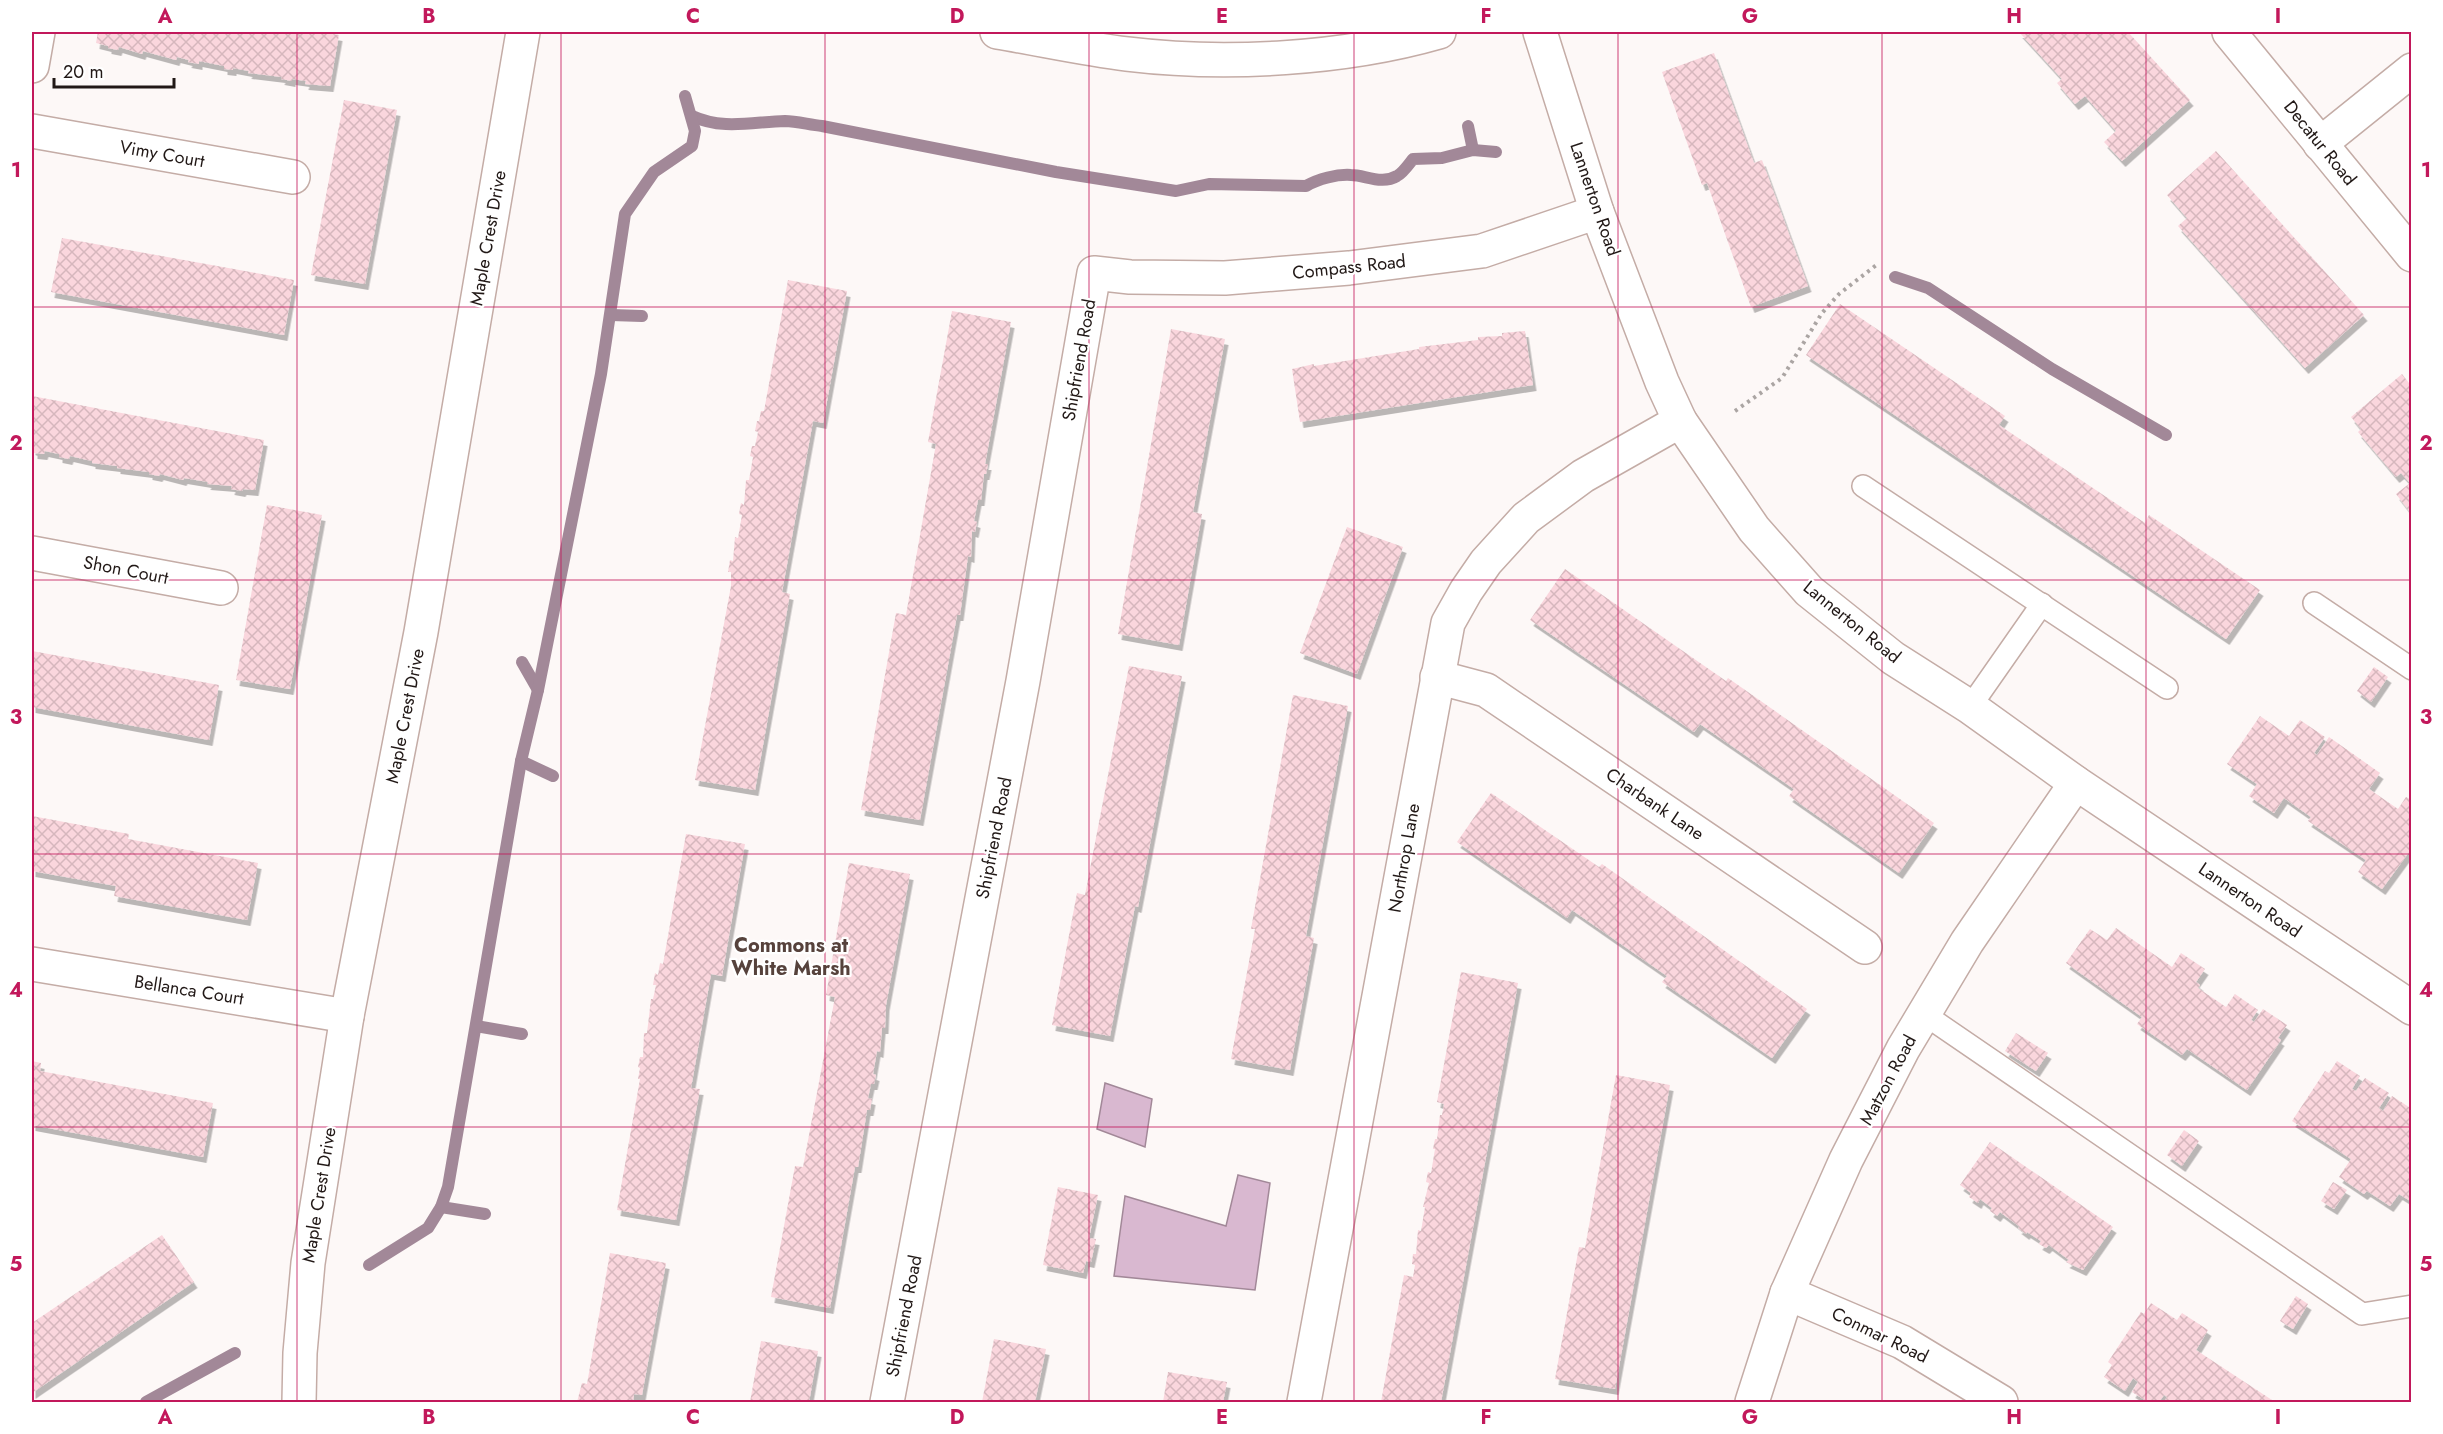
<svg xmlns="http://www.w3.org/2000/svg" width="2443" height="1434" font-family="Jost,sans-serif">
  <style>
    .water { fill: #d9b8d0; stroke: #a28898; stroke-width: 1.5 }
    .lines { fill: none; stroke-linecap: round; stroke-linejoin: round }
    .stream { stroke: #a28898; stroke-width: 12 }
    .building { fill: url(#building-cross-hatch); filter: url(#shadow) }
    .lane-casing { stroke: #c4aca6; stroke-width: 24 }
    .street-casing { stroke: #c4aca6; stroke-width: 36 }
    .path { stroke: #aba5a3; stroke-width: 4; stroke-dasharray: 3 4.5; stroke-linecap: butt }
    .lane { stroke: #fff; stroke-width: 21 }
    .street { stroke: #fff; stroke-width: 33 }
    .grid { fill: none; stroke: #c2185b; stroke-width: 1.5; stroke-opacity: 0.55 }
    .labels { text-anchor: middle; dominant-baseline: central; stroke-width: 4.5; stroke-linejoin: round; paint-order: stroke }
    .street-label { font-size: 18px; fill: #211816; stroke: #fff }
    .neighbourhood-label { font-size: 20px; font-weight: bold; fill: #56423c; stroke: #fff }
    .neatline { fill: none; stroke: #c2185b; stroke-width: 2 }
    .grid-label { font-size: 20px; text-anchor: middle; font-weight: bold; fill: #c2185b }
  </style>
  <defs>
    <pattern id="building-cross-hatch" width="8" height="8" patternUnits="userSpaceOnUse" patternTransform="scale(1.5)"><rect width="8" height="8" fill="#fad6dd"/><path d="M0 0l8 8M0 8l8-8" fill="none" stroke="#d6b7bd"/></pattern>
    <filter id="shadow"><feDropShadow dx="3.5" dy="6" stdDeviation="0" flood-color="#0004"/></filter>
  </defs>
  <rect width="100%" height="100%" fill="#fdf8f7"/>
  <g class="water">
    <polygon points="1105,1083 1152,1099 1145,1147 1097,1129"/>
    <polygon points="1238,1175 1270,1183 1255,1290 1114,1276 1125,1196 1226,1226"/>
  </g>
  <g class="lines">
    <g class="stream">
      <path d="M692 116C722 130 752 122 785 121 797 121 810 125 822 126L1056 172 1176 191 1209 184 1306 186C1318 179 1337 174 1351 175 1365 175 1382 185 1397 176 1403 173 1409 164 1413 159L1442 158 1473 150 1496 152"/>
      <polyline points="1468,126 1473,150"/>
      <polyline points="1895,277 1928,288 2052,369 2166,435"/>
      <polyline points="611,315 642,316"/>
      <polyline points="522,662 538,690"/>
      <polyline points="521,761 553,776"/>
      <polyline points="476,1026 522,1034"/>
      <polyline points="441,1207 485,1214"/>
      <polyline points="369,1265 428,1228 441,1207 448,1187 521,761 538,690 601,374 625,214 654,172 692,146 695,131 685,96"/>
      <polyline points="146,1402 235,1353"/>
    </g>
  </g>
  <g class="building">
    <polygon points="98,32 321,32 339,35 330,86 305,84 306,81 292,79 292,81 281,79 282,77 248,73 249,71 233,68 233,70 224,69 224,66 199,61 199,64 188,62 189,60 177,57 176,60 143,51 142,54 119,47 118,50 108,48 108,46 96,43"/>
    <polygon points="2019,32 2128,32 2190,100 2122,161 2104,142 2116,131 2085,96 2075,104 2057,83 2062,79"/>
    <polygon points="1714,53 1754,163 1762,160 1808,286 1751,307 1707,183 1702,185 1662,72"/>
    <polygon points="344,100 397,110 365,284 311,275"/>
    <polygon points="2216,151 2364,315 2305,368 2178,226 2187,218 2167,195"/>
    <polygon points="62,238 294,280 284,335 51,292"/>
    <polygon points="788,280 847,291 823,423 813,421 782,592 790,594 755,790 695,780 731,586 731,572 728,572 730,560 733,561 735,537 738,538 742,515 739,514 741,503 744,505 746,480 749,480 753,457 750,456 752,446 755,446 758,432 755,431 757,421 759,421 761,411 764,411"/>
    <polygon points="1840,304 2005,416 1999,425 2145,523 2149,515 2260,590 2226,639 1806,355"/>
    <polygon points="952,311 1011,322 985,464 988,464 986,474 984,474 981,500 978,500 974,521 977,522 975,532 972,531 971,557 968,556 960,615 957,615 920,820 861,810 896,613 906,615 936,444 928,442"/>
    <polygon points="1171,329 1225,339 1193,512 1202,514 1179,645 1118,634"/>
    <polygon points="1525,331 1533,385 1300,422 1292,369 1314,364 1314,366 1419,349 1419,347 1478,340 1478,337 1502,336 1502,333"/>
    <polygon points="2402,374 2412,387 2410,512 2396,494 2410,483 2401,473 2396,477 2358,432 2361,429 2351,417"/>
    <polygon points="32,396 264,440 255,490 243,489 242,491 231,489 232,486 207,484 208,482 184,478 183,480 160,474 159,476 149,474 149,472 117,468 117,466 92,463 92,461 70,456 69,459 59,457 59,454 45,451 44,454 34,453 34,450 32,449"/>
    <polygon points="267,505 322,515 290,689 236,680"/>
    <polygon points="1347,527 1403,547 1357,674 1300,653"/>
    <polygon points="1565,569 1726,681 1728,678 1934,823 1899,873 1789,796 1794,789 1700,724 1694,732 1530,620"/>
    <polygon points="32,651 219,685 209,740 32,707"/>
    <polygon points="1129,666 1182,676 1138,907 1135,906 1110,1036 1052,1025 1077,893 1085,895"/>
    <polygon points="2374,667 2388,677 2371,702 2357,691"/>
    <polygon points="1293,695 1348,706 1306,936 1314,938 1290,1070 1231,1059 1255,929 1251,929"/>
    <polygon points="2260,716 2289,736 2300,720 2325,737 2314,753 2317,755 2329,737 2380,773 2369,789 2398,809 2406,797 2412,800 2412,848 2382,889 2358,872 2366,860 2308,821 2311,817 2284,798 2274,813 2249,796 2257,784 2227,764"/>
    <polygon points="1491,793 1599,867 1602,864 1807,1009 1772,1058 1662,982 1667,976 1572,910 1567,918 1457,842"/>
    <polygon points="32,816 129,834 128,839 258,863 247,920 114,896 116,886 32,871"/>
    <polygon points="686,834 745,844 722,976 711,974 691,1088 700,1089 676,1220 617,1210 640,1079 638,1079 640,1068 638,1067 640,1057 643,1057 644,1033 647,1033 651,999 653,999 656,985 653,985 655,973 658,975 660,963 663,964"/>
    <polygon points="849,863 910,874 886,1005 885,1028 882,1028 880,1052 877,1051 873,1074 876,1075 874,1084 871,1084 868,1098 872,1099 870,1110 867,1110 858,1167 855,1167 830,1308 771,1297 795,1166 803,1167 835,997 826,995"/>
    <polygon points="2116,928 2172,967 2181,953 2205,969 2196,982 2200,985 2198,988 2226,1007 2235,994 2258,1010 2251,1020 2254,1022 2263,1009 2287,1025 2278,1038 2281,1040 2247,1090 2187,1049 2182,1055 2137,1024 2142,1017 2066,963 2090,929 2107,940"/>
    <polygon points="1461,972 1518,983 1441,1402 1381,1402 1404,1275 1413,1277 1415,1265 1412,1264 1413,1254 1416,1254 1418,1230 1421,1231 1425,1207 1423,1207 1429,1183 1426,1182 1428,1172 1431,1173 1435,1149 1433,1149 1435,1139 1437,1139 1440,1115 1442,1115 1444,1104 1437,1102"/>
    <polygon points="2016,1033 2048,1053 2036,1071 2005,1051"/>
    <polygon points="32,1061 41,1063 40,1071 213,1103 203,1157 32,1125"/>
    <polygon points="2337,1061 2360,1076 2352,1089 2356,1091 2365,1078 2389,1093 2379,1108 2383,1111 2392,1096 2412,1109 2412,1124 2408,1131 2412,1129 2412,1202 2399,1194 2390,1206 2367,1191 2364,1194 2339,1177 2351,1159 2292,1121 2325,1071 2329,1073"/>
    <polygon points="1616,1075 1670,1085 1615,1389 1555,1379 1579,1247 1585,1248"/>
    <polygon points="2184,1130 2199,1141 2182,1166 2167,1155"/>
    <polygon points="1990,1142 2113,1227 2083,1270 2066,1262 2069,1260 2049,1245 2046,1248 2039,1244 2041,1241 2027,1232 2026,1234 2018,1228 2020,1227 2000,1212 1997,1216 1990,1211 1992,1208 1980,1199 1978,1203 1969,1197 1971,1193 1960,1185"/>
    <polygon points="2333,1182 2347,1190 2334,1209 2321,1201"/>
    <polygon points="1058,1187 1098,1195 1089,1238 1096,1239 1091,1262 1086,1261 1083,1273 1043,1265"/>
    <polygon points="162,1235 194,1282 32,1393 32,1323"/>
    <polygon points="610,1253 666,1263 642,1395 634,1394 633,1402 577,1402 582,1383 587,1384"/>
    <polygon points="2296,1296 2308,1304 2293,1329 2280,1321"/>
    <polygon points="2151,1303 2177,1320 2182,1313 2208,1330 2196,1350 2275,1402 2164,1402 2167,1397 2164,1395 2159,1402 2148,1402 2132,1392 2138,1382 2133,1378 2125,1391 2104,1377 2112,1365 2108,1362 2141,1312 2144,1314"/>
    <polygon points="994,1339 1046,1349 1035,1402 982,1402"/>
    <polygon points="761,1341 818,1351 809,1402 750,1402"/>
    <polygon points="1168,1372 1227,1382 1223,1402 1163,1402"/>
  </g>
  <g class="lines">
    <g class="lane-casing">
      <g id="lane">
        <polyline points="1863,486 2167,688"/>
        <polyline points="2314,603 2412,669"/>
        <polyline points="1970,707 2042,604"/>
        <polyline points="1924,1014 2362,1314 2412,1306"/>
      </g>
    </g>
    <g class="street-casing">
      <g id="street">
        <path d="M997 32C1040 39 1084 49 1127 54 1226 66 1345 59 1439 32"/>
        <polyline points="1540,32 1597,212 1662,382 1680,421 1754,529 1809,591 1893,658 1970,707 2076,783 2412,1008"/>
        <polyline points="2229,32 2412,255"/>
        <polyline points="32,66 38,32"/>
        <polyline points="32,131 293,177"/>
        <polyline points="2320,144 2412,70"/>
        <polyline points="32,553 221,588"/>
        <polyline points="1437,677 1486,690 1865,947"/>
        <polyline points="32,964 347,1016"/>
        <polyline points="1787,1293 1902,1342 2001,1402"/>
        <polyline points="299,1402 300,1353 308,1263 347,1016 421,632 523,32"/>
        <polyline points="887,1402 1023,681 1094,273 1130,277 1225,278 1349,268 1482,251 1597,212"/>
        <polyline points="1304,1402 1448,623 1466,591 1486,562 1526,518 1583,476 1680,421"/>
        <polyline points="1752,1402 1787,1293 1846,1160 1903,1049 1967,942 2076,783"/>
      </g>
    </g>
    <polyline class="path" points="1735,411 1782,378 1822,313 1839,294 1879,263"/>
    <use href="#lane" class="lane"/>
    <use href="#street" class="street"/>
  </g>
  <path class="grid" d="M297 32V1402M561 32V1402M825 32V1402M1089 32V1402M1354 32V1402M1618 32V1402M1882 32V1402M2146 32V1402M32 307H2412M32 580H2412M32 854H2412M32 1127H2412"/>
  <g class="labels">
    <g class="street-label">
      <text transform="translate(2320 143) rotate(51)">Decatur Road</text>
      <text transform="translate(162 154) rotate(10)">Vimy Court</text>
      <text transform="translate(1595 199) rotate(71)">Lannerton Road</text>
      <text transform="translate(488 238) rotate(-80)">Maple Crest Drive</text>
      <text transform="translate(1349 267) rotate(-6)">Compass Road</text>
      <text transform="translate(1079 360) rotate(-80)">Shipfriend Road</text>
      <text transform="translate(126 570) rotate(11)">Shon Court</text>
      <text transform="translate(1852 622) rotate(39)">Lannerton Road</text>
      <text transform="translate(405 716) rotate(-79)">Maple Crest Drive</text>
      <text transform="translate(1655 804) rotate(34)">Charbank Lane</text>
      <text transform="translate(994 838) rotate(-79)">Shipfriend Road</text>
      <text transform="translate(1404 858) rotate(-80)">Northrop Lane</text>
      <text transform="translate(2250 900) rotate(34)">Lannerton Road</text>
      <text transform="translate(189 990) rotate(9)">Bellanca Court</text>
      <text transform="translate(1888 1080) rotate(-62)">Matzon Road</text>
      <text transform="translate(319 1195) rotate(-81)">Maple Crest Drive</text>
      <text transform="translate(904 1316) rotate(-79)">Shipfriend Road</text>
      <text transform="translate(1880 1335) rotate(26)">Conmar Road</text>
    </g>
    <g class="neighbourhood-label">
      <text x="791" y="945">Commons at<tspan x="791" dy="23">White Marsh</tspan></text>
    </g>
  </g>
  <rect width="2443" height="1434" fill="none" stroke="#ffffff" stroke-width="66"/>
  <path d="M54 78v9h120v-9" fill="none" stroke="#211816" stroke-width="3"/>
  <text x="63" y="78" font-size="18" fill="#211816" stroke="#ffffff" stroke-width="4.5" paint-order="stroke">20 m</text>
  <rect x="33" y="33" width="2377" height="1368" class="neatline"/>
  <g class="grid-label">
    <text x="165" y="23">A</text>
    <text x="429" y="23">B</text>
    <text x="693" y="23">C</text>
    <text x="957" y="23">D</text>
    <text x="1222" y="23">E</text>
    <text x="1486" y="23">F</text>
    <text x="1750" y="23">G</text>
    <text x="2014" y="23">H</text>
    <text x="2278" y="23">I</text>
    <text x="16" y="177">1</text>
    <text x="2426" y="177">1</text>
    <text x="16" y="450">2</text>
    <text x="2426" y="450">2</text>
    <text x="16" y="724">3</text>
    <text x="2426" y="724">3</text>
    <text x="16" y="997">4</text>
    <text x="2426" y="997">4</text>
    <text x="16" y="1271">5</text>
    <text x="2426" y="1271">5</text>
    <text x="165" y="1424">A</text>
    <text x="429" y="1424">B</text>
    <text x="693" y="1424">C</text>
    <text x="957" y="1424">D</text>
    <text x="1222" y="1424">E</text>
    <text x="1486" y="1424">F</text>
    <text x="1750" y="1424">G</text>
    <text x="2014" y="1424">H</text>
    <text x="2278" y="1424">I</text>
  </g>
</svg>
